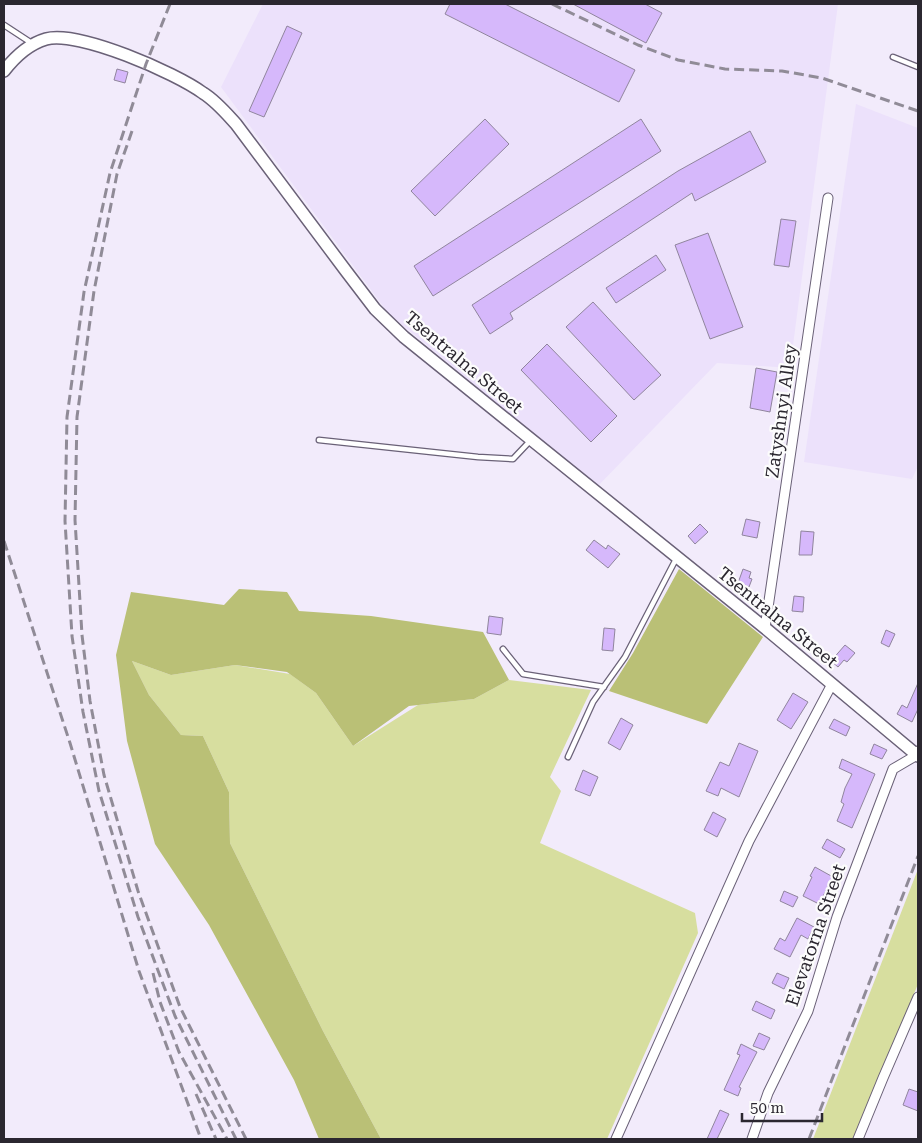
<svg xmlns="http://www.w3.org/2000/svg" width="922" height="1143" font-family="'Roboto Serif',serif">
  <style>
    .built { fill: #ece1fb }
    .green { fill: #d7de9f }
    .forest { fill: #bac076 }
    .building { fill: #d6b8fb; stroke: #90859d }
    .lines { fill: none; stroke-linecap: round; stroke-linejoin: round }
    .service-casing { stroke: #6a6177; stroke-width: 7 }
    .minor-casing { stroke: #6a6177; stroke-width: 11 }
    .secondary-casing { stroke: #6a6177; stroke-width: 14 }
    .service { stroke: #fff; stroke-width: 4.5 }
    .minor { stroke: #fff; stroke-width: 9 }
    .secondary { stroke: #fff; stroke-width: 11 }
    .rail { stroke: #908b97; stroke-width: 3; stroke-dasharray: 10 5; stroke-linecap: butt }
    .labels { text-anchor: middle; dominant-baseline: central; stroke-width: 4.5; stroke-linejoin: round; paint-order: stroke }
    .street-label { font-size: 18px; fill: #2b2730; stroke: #fcfcfc }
  </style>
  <rect width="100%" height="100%" fill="#f2ebfb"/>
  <g class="built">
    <polygon points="263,4 838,4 790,368 717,363 597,487 388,313 221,87"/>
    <polygon points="856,104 918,128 918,466 912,479 804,462"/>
  </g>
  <g class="green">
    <polygon points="132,661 171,675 235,665 290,674 316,693 353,746 418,705 474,699 509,680 591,690 550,777 561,791 540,843 695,913 698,933 607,1139 381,1139 323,1031 230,843 229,792 203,736 181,735 149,695"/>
    <polygon points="918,869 918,984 855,1139 813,1139"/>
  </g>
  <g class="forest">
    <polygon points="679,569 763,637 707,724 609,691 633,653"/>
    <polygon points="239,589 287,592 299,611 371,616 483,632 509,680 474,699 409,706 353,746 316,693 287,672 235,665 171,675 132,661 149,695 181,735 203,736 229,792 230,843 323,1031 381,1139 319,1139 294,1080 209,925 155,844 127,741 116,655 131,592 224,605"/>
  </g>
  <g class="building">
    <polygon points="450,4 505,4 635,70 619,102 445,14"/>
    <polygon points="573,4 645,4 662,13 646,43"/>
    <polygon points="287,26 302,33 264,117 249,111"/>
    <polygon points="117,69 128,72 125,83 114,80"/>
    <polygon points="485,119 509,144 435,216 411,191"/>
    <polygon points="641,119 661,151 433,296 414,266"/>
    <polygon points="750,131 766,162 695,201 692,193 510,313 513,319 490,334 472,305 678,171"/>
    <polygon points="781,219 796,221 789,267 774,265"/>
    <polygon points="708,233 743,327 710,339 675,245"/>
    <polygon points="656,255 666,270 616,303 606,288"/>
    <polygon points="593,302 661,375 634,400 566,327"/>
    <polygon points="547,344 617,416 591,442 521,370"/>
    <polygon points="756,368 777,372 770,412 750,408"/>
    <polygon points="746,519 760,522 757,538 742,535"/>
    <polygon points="700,524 708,532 695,544 688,536"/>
    <polygon points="801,531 814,532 812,555 799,555"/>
    <polygon points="594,540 606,549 608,545 620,554 608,568 586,550"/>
    <polygon points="743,569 751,572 749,578 752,579 749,587 738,583"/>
    <polygon points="794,596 804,597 803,612 792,611"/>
    <polygon points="489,616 503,618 501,635 487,633"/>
    <polygon points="604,628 615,629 613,651 602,650"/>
    <polygon points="886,630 895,634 889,647 881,643"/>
    <polygon points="845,645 855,653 847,662 844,660 838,667 831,661"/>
    <polygon points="918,683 918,709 912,722 897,714 902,705 907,708"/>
    <polygon points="793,693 808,702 791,729 777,720"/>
    <polygon points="621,718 633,725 620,750 608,743"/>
    <polygon points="834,719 850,727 846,736 829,728"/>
    <polygon points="739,743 758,751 739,797 721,788 718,796 706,791 720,762 729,766"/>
    <polygon points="874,744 887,750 882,759 870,754"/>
    <polygon points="842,759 875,774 852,828 837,821 844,804 841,802 845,788 852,774 839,768"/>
    <polygon points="583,770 598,777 590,796 575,790"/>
    <polygon points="713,812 726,819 717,837 704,830"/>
    <polygon points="827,839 845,849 840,858 822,848"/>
    <polygon points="815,867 833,877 819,904 803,896 812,877 810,876"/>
    <polygon points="784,891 798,897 793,907 780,901"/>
    <polygon points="797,918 814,927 808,939 801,935 790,957 774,949 780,938 785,941"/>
    <polygon points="777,973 789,978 784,989 772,983"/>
    <polygon points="756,1001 775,1010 771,1019 752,1010"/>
    <polygon points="759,1033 770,1038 764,1050 753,1046"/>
    <polygon points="741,1044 757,1052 739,1087 741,1088 738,1096 724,1090 740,1055 737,1054"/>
    <polygon points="909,1089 918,1092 918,1111 903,1105"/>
    <polygon points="720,1110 729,1114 717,1139 707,1139"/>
  </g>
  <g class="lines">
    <g class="service-casing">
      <g id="service">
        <polyline points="4,25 33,44"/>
        <polyline points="893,57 918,67"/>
        <polyline points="319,440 478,457 513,459 530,441"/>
        <polyline points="503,649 523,674 604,687"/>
        <polyline points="568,757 593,702 625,657 676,559"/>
      </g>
    </g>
    <g class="minor-casing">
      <g id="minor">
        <polyline points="765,628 828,198"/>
        <polyline points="616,1139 749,841 832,684"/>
        <polyline points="752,1139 768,1093 808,1011 837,917 893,769 917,755 918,751"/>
        <polyline points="858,1139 883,1078 918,997"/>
      </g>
    </g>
    <g class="secondary-casing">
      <path id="secondary" d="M4 71C14 58 29 44 46 39 78 30 176 73 203 93 216 101 226 113 236 124L346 271 375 309 404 337 765 628 918 756"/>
    </g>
    <use href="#service" class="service"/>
    <use href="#minor" class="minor"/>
    <use href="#secondary" class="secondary"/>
    <g class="rail">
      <polyline points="170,4 146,64 110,173 84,292 67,417 65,521 72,636 83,712 99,791 138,917 175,1016 236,1139"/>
      <polyline points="552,4 638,45 678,60 725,69 782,71 822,78 918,111"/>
      <polyline points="132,131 117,174 94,291 77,417 75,520 82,635 90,701 104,775 138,891 180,1007 246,1139"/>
      <polyline points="4,541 70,743 139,971 201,1139"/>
      <polyline points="153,973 160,1002 179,1052 227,1139"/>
      <polyline points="196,1094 216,1139"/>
      <polyline points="809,1139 918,856"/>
    </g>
  </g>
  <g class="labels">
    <g class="street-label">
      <text transform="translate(464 362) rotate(40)">Tsentralna Street</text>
      <text transform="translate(781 411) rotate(-82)">Zatyshnyi Alley</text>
      <text transform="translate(778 617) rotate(39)">Tsentralna Street</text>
      <text transform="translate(815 935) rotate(-71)">Elevatorna Street</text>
    </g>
  </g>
  <rect width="922" height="1143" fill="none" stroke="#2b2730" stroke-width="10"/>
  <path d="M742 1113v8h80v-8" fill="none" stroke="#2b2730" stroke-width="2.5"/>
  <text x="750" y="1113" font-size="15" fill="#2b2730" stroke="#fcfcfc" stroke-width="4" paint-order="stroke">50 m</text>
</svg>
